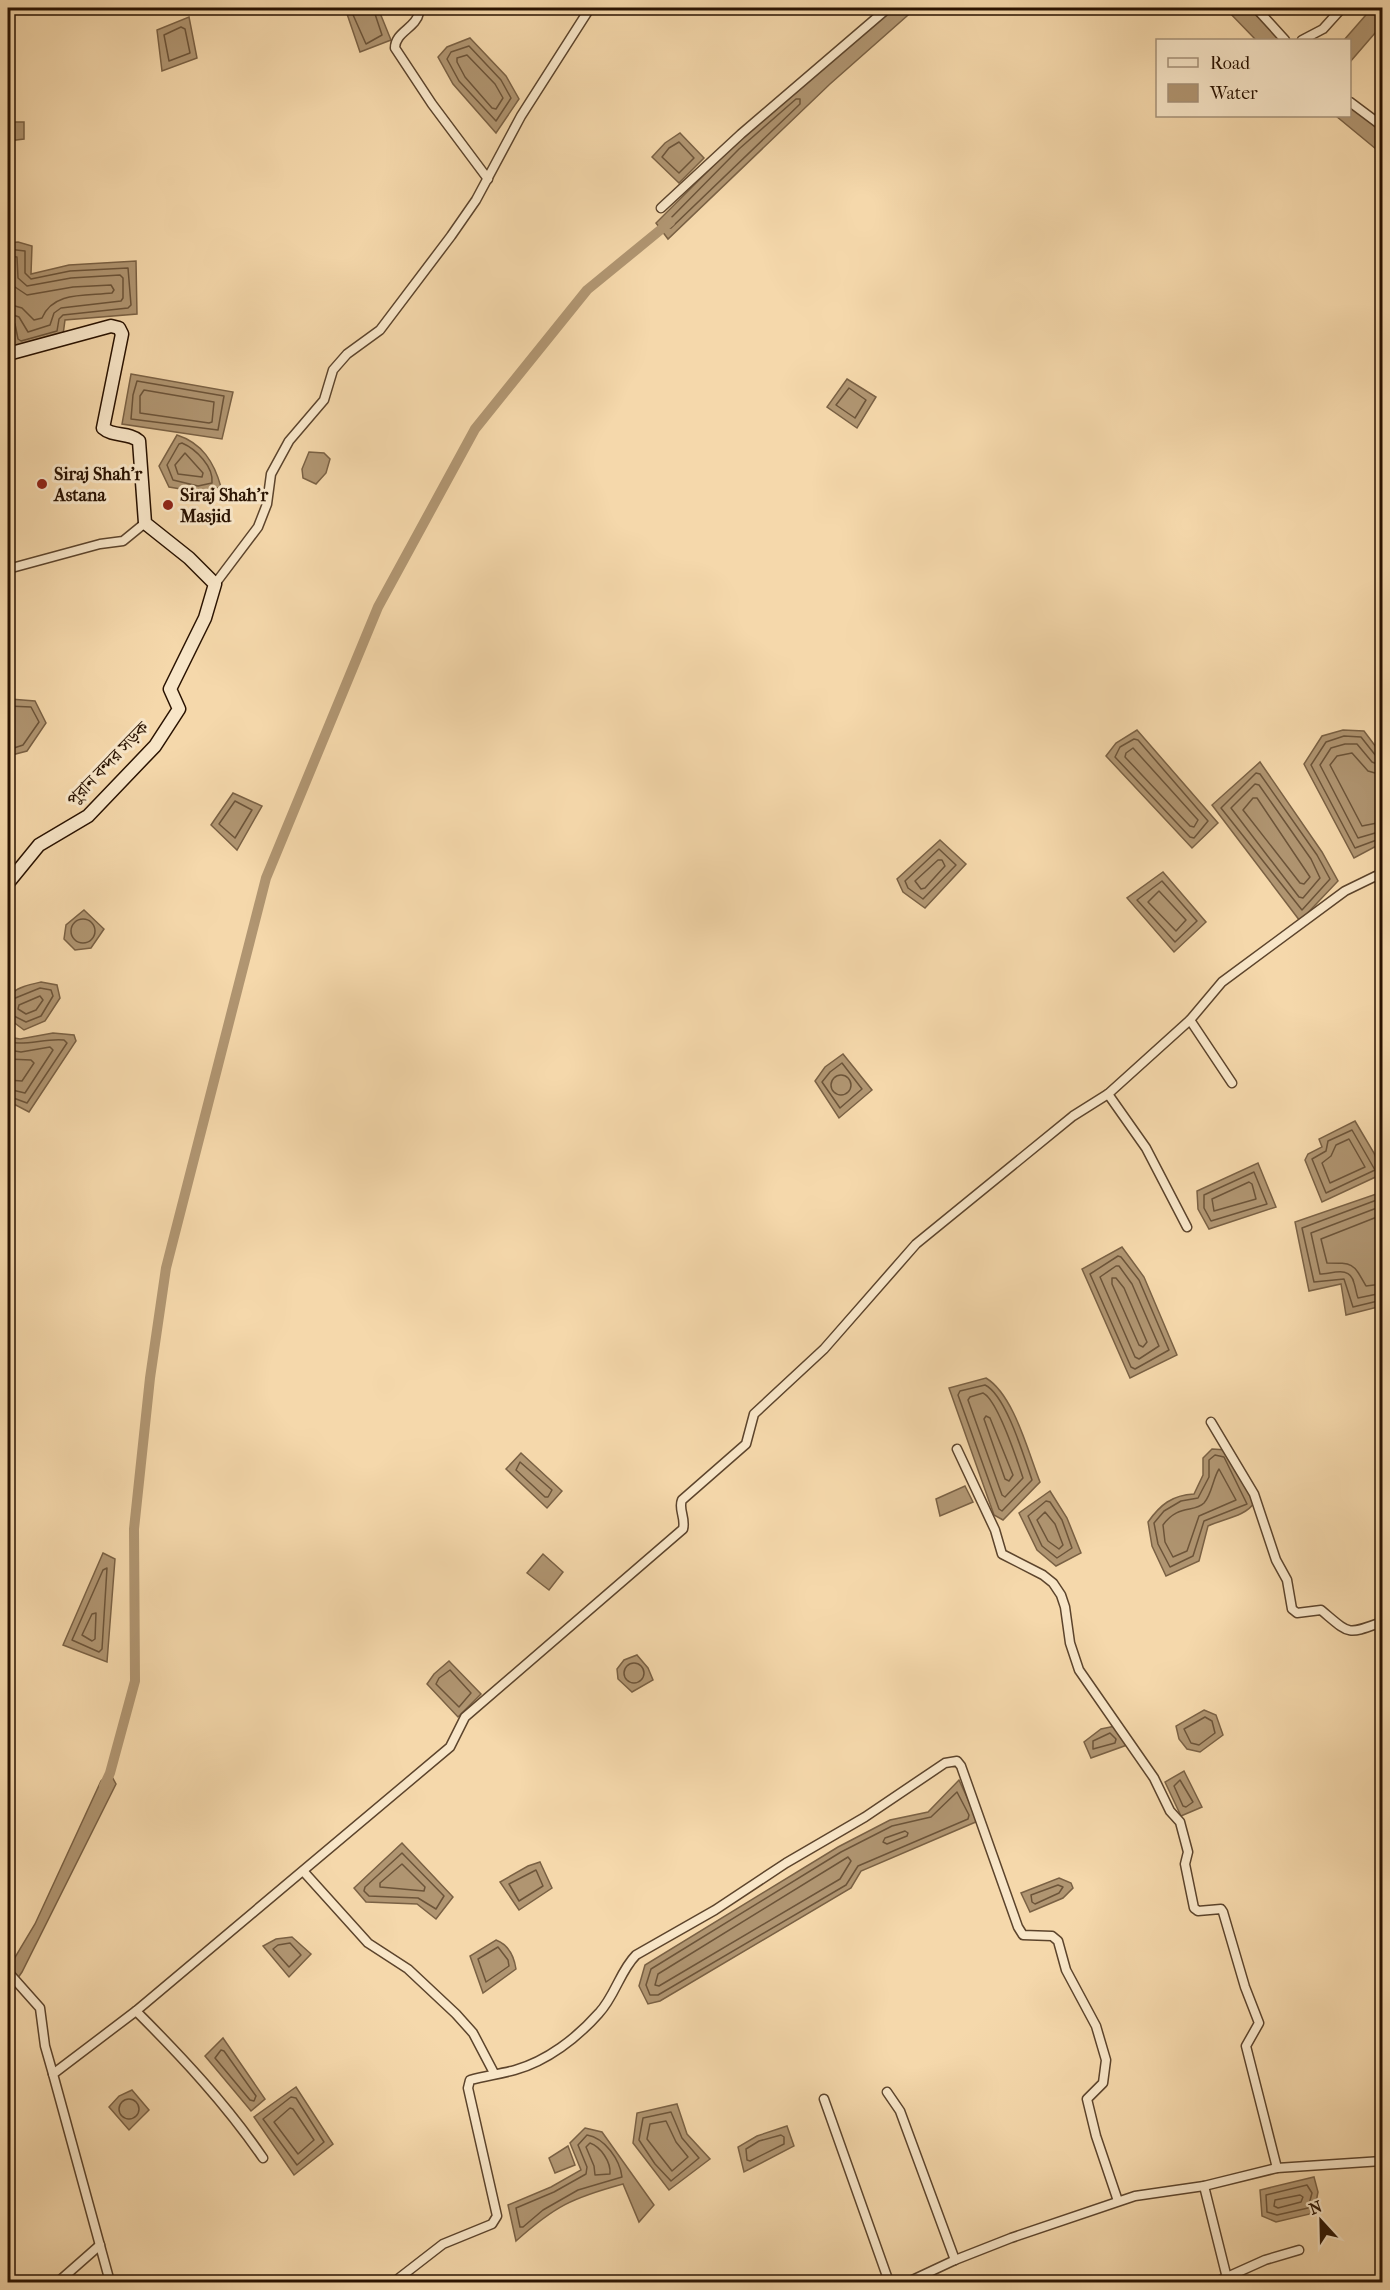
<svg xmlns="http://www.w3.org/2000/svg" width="1390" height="2290" font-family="'IM FELL French Canon','Noto Serif Bengali',serif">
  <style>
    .water { fill: #b09571; stroke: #7a6144; stroke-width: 1.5 }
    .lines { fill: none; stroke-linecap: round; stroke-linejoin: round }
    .shore { stroke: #6c5439; stroke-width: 1.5 }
    .canal { stroke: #b09571; stroke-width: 10 }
    .street-casing { stroke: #5c442c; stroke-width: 11 }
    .secondary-casing { stroke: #291201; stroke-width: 15 }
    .street { stroke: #f8e6c8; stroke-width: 8 }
    .secondary { stroke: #f8e6c8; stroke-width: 12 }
    .poi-dot { fill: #8f2418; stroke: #f8e6c8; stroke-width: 2 }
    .labels { text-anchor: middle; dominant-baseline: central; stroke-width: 6; stroke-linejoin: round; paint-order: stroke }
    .poi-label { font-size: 18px; font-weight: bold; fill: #291201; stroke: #f8e6c8; text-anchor: start }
    .street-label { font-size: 18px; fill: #291201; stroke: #f8e6c8 }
  </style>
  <rect width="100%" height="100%" fill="#f5d8ab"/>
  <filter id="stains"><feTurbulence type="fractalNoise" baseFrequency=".00333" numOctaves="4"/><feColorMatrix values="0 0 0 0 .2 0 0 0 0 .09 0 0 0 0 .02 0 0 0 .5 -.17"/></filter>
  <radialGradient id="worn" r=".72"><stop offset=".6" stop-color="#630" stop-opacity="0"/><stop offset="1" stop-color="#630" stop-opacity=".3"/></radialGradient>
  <g class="water">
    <polygon points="345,8 378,8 391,40 360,52"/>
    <polygon points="893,8 916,8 830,84 668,239 656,223 735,144"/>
    <polygon points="1225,8 1249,8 1280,40 1256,40"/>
    <polygon points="1372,8 1382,8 1382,25 1350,62 1350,40 1344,40"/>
    <polygon points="189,17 197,58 162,71 157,30"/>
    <polygon points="470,38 506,76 519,99 496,133 453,84 438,57 447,47"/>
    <polygon points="1350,105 1382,131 1382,154 1336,116 1350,116"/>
    <polygon points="8,122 24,122 24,139 8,141"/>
    <polygon points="680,133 704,158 679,183 652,157 665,143"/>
    <polygon points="18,242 32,246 31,274 69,265 136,261 137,314 65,320 63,335 14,350 8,309 8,243"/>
    <polygon points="131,374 233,392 222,439 122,424"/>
    <polygon points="847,379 876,397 857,428 827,407"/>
    <path d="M177 435C202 443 214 462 221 487L199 492 169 487 159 466Z"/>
    <polygon points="309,452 324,453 330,459 326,473 316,484 303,478 302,469"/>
    <polygon points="10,699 35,701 46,723 27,751 8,756 8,701"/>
    <polygon points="1137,730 1218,823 1192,848 1106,756 1116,743"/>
    <polygon points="1343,730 1364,731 1382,755 1382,843 1354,858 1304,764 1322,736"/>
    <polygon points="1260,762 1322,852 1338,881 1300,921 1212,805"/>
    <polygon points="233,793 262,806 237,850 211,825"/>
    <polygon points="940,840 966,864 925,908 903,892 897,879"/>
    <polygon points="1163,872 1206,922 1174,952 1127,898"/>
    <polygon points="84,910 104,929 91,948 75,950 64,939 66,925"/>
    <path d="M41 982 57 985 60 998 45 1021 24 1030 8 1018C5 990 16 988 41 982Z"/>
    <polygon points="53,1033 74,1035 76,1041 29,1112 8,1101 8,1037 20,1039"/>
    <polygon points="843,1054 872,1090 839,1118 815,1081 825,1067"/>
    <polygon points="1355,1121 1374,1153 1382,1174 1322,1202 1305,1160 1308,1154 1322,1147 1319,1139"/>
    <polygon points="1258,1163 1276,1207 1209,1229 1198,1209 1197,1191"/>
    <polygon points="1382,1192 1382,1306 1346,1315 1341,1284 1309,1291 1295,1222"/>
    <polygon points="1122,1247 1144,1277 1177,1355 1130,1378 1082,1269"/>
    <path d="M986 1378C1014 1395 1028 1452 1040 1482L1003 1520 994 1515 949 1388Z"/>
    <path d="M1212 1449 1227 1450 1254 1503C1246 1516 1223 1519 1208 1526L1199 1561 1166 1576 1152 1546 1148 1522C1160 1505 1172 1495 1194 1494L1203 1475V1458Z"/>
    <polygon points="521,1453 562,1491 547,1508 506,1469"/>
    <polygon points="965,1486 973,1502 940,1516 936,1499"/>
    <polygon points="1050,1491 1067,1518 1081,1553 1056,1566 1037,1550 1019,1513"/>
    <polygon points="103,1553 115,1559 107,1662 63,1645"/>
    <polygon points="543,1554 563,1572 549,1590 527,1573"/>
    <polygon points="637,1655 648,1668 653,1680 632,1692 618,1679 617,1669 624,1660"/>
    <polygon points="449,1661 481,1694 458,1717 427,1684 434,1674"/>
    <polygon points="1204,1710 1216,1715 1223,1735 1200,1752 1187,1749 1179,1739 1176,1726"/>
    <polygon points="1115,1726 1127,1745 1091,1758 1084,1742 1101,1729"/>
    <polygon points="1184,1771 1202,1807 1181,1816 1165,1782"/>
    <polygon points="110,1773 116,1784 22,1972 8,1992 8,1969 35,1924 101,1781"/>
    <polygon points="959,1780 978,1821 861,1871 851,1888 660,2001 648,2004 639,1986 645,1965 838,1847 890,1820 928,1812"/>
    <polygon points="402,1843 453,1897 436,1919 417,1904 366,1902 354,1888"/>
    <polygon points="540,1862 552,1888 519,1910 500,1882 528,1866"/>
    <polygon points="1059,1878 1071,1883 1073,1888 1063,1898 1030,1912 1021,1893"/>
    <polygon points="292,1937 311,1954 289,1977 263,1946 276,1939"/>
    <path d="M496 1940C509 1945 514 1956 516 1969L483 1993 470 1956Z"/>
    <polygon points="223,2038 265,2099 251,2111 205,2056"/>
    <polygon points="296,2087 333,2144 294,2175 254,2117"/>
    <polygon points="132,2090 149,2110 129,2130 109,2107 119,2096"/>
    <polygon points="677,2104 687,2134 710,2159 669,2190 633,2143 637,2113"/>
    <polygon points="787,2126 794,2146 744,2172 738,2147 757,2136"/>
    <path d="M585 2128 602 2132 654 2205 639 2222 623 2184C572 2198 555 2206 516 2241L508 2205 551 2187 581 2170 570 2143Z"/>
    <polygon points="568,2146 575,2165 555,2173 549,2158"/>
    <polygon points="1314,2177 1318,2192 1314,2213 1276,2222 1262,2216 1260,2190"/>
  </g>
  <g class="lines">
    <g class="shore">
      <polyline points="350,8 366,44 382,35 373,8"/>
      <polygon points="181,27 185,29 190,53 169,61 164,35"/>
      <polygon points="469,46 501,80 511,98 496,121 459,81 447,59 451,52"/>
      <polygon points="467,55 495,84 503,98 496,109 492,108 465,77 457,62 457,58"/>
      <polygon points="796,99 800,99 800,104 671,228 667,228 666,223 739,149"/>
      <polygon points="679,142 694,158 679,173 662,157 669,148"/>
      <polyline points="8,249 25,251 25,273 31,279 70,271 128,268 131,305 128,308 63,315 59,319 57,331 21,341 18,339 15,324 8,321"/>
      <polyline points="8,256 17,257 18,278 27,286 71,278 120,275 123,278 123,298 121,301 61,308 54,313 50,325 28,332 19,317 8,313"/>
      <path d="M8 266 12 285 27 295 73 287 111 285 114 290 112 293C86 296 53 291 42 318L34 320 22 308 8 304"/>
      <polygon points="137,381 224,396 218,430 131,419 133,395"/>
      <polygon points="849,388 866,400 855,418 836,405"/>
      <polygon points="144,390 214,402 212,422 209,423 140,413 140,396"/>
      <path d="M182 443C196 449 214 467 212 483L198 486 173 480 167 465 179 444Z"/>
      <polygon points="185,453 203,473 202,477 178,474 175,465"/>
      <polyline points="8,706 31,707 39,722 23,745 8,750"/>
      <polygon points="1134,739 1138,740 1208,821 1194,838 1190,837 1115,757 1120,747"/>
      <polygon points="1133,748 1198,820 1194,827 1190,826 1125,757 1126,753"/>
      <polyline points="1382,758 1376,756 1361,737 1344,736 1326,742 1311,765 1355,848 1382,838"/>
      <polyline points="1382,766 1372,762 1357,744 1345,744 1331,748 1320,765 1358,838 1382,831"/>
      <polygon points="1256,773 1260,774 1317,855 1330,879 1302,910 1221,808"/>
      <polyline points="1382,775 1368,771 1352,753 1337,756 1330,765 1362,826 1382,822"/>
      <polygon points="1255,784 1259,785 1311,859 1320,878 1303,898 1299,897 1231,808"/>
      <polygon points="1253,798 1257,798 1310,877 1304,884 1300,883 1243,810"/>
      <polygon points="235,801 252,810 235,838 219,824"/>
      <polygon points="939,849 956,865 923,899 908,888 905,881"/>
      <polygon points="938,860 942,860 945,866 925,888 921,889 915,881"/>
      <polygon points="1162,881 1197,921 1175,942 1137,900"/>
      <polygon points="1159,891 1186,920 1176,931 1148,902"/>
      <circle cx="83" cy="931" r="12"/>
      <polygon points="40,996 43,1000 36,1010 26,1014 18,1009 19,1005"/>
      <polyline points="8,1001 40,988 51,990 53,996 41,1016 26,1022 8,1013"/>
      <path d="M8 1042C27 1046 45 1038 64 1040L67 1043 27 1103 8 1096"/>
      <polyline points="8,1050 21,1052 50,1047 53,1050 25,1093 8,1089"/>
      <polyline points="8,1059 31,1060 34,1063 22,1081 8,1080"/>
      <polygon points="842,1063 862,1089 840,1108 822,1082 830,1072"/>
      <circle cx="841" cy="1085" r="10"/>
      <polygon points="1352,1130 1375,1170 1326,1193 1312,1159 1326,1151 1328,1141"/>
      <polygon points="1349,1139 1365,1167 1330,1183 1322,1163 1331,1156 1336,1145"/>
      <polygon points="1254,1172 1267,1204 1211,1221 1204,1208 1204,1195"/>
      <polygon points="1249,1182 1252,1184 1256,1199 1214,1211 1212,1199"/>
      <polyline points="1382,1198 1302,1228 1314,1282 1344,1279 1353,1307 1382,1300"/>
      <path d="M1382 1206 1311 1233 1320 1274C1332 1274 1350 1265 1354 1283 1356 1289 1356 1293 1358 1298L1382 1293"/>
      <path d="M1382 1215 1321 1239 1327 1263C1354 1263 1353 1263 1366 1286L1382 1284"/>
      <polygon points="1118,1256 1121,1257 1139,1280 1169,1350 1135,1369 1131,1367 1090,1274"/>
      <polygon points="1116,1266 1119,1266 1132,1284 1159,1346 1139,1359 1135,1357 1100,1277"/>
      <polygon points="1112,1278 1116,1278 1124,1288 1147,1342 1143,1347 1139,1345 1112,1284"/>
      <path d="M985 1385C1006 1395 1024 1457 1032 1480L1002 1511 999 1509 958 1395 960 1391Z"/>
      <path d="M983 1393C998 1400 1017 1460 1023 1478L1005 1497 1002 1495 968 1400 970 1397Z"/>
      <polygon points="986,1416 990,1418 1013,1475 1009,1481 1005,1479 984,1419"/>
      <polygon points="1215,1455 1224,1457 1247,1504 1204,1521 1193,1556 1170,1567 1158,1544 1154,1523 1164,1511 1181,1501 1198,1498 1209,1477 1209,1460"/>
      <polygon points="520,1462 552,1490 548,1497 545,1497 516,1470"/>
      <path d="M1219 1469 1236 1500 1199 1516 1187 1551 1173 1557 1165 1542 1163 1525C1178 1504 1194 1513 1204 1503 1212 1494 1213 1478 1219 1469Z"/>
      <polygon points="1046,1501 1050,1502 1062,1520 1072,1548 1057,1558 1042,1546 1028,1516"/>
      <polygon points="1045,1512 1055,1524 1063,1545 1059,1549 1048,1541 1037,1520"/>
      <polygon points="107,1568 102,1649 99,1652 72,1640 103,1570"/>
      <polygon points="96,1613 95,1639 92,1641 82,1635 92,1614"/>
      <circle cx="634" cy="1673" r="10"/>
      <polygon points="450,1670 471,1693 459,1707 436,1684 439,1678"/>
      <polygon points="1205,1717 1212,1721 1215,1733 1199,1745 1191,1743 1184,1729"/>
      <polygon points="1110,1733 1116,1739 1115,1743 1093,1749 1093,1741"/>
      <polygon points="1180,1780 1193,1802 1186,1807 1183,1806 1174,1786"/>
      <polygon points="957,1792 969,1815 968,1819 858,1866 846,1885 658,1995 650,1995 646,1985 651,1969 841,1852 892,1826 931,1817"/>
      <polygon points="905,1831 908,1833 907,1836 887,1844 883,1842 885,1838"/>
      <polygon points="402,1853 444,1896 436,1909 418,1898 369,1896 364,1891 365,1887"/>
      <polygon points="848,1857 851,1861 840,1879 659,1986 655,1985 658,1974"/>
      <polygon points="402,1864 425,1887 424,1891 380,1887 380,1883"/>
      <polygon points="536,1870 543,1886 519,1901 509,1884"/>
      <polygon points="1058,1885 1063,1887 1059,1893 1035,1904 1032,1902 1031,1895"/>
      <polygon points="290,1943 301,1955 289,1967 273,1949 278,1945"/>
      <polygon points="498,1947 508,1960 509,1966 486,1982 478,1959"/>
      <polygon points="221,2050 224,2051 256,2096 254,2101 250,2100 215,2058"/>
      <polygon points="291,2097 296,2098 324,2142 297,2165 263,2119"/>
      <circle cx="129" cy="2109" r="10"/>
      <polygon points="290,2108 293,2109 314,2140 298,2154 274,2122"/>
      <polygon points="671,2112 682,2138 699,2158 671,2181 655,2164 639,2140 643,2118"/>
      <polygon points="666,2121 676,2142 688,2157 672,2171 647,2139 650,2124"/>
      <path d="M587 2135C605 2138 620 2160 622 2177L578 2190 543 2210 523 2227H520L516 2208 554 2192 586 2174 587 2167 578 2145Z"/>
      <polygon points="781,2135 784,2137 784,2144 750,2161 747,2160 746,2149 759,2141"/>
      <path d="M590 2143C601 2147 611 2162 610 2174L595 2175 594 2166 586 2147Z"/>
      <polygon points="1307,2185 1312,2193 1308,2208 1277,2215 1267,2212 1266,2195"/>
      <polygon points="1300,2195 1303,2197 1301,2202 1278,2208 1274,2206 1275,2200"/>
    </g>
    <polyline class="canal" points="104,1786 110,1773 135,1681 134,1529 150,1378 166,1268 266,878 378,607 475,429 587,290 670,222"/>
    <g class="street-casing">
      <g id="street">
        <path d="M416 8 419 13C416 28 395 32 395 48L432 104 488 179"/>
        <polyline points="1256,8 1285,40"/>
        <polyline points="1302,40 1323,29 1342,8"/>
        <polyline points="1350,102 1382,126"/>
        <polyline points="661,208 741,134 888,8"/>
        <polyline points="8,569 100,544 123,541 145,523"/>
        <polyline points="215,584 258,527 267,504 271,474 289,441 324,400 333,370 347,354 380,330 451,236 476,200 521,116 590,8"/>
        <polyline points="1190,1020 1232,1083"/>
        <polyline points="1108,1094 1146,1148 1187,1227"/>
        <path d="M1211 1422 1254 1494 1276 1560 1287 1580 1292 1609 1297 1613 1321 1610C1351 1635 1346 1635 1382 1622"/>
        <polyline points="957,1449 995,1530 1002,1554 1043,1575 1053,1583 1061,1595 1065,1607 1070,1643 1079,1670 1154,1778 1170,1811 1180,1822 1188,1852 1185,1864 1194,1908 1198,1911 1221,1909 1223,1912 1245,1987 1259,2023 1246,2046 1277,2168"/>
        <polyline points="304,1872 368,1943 408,1969 456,2014 473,2033 494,2073"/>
        <polyline points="8,1972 40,2008 45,2046 53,2074"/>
        <path d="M136 2011C182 2057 226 2104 263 2158"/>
        <polyline points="887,2092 900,2111 955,2260"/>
        <polyline points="824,2099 889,2282"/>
        <polyline points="1204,2186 1228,2282"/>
        <polyline points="58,2282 100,2245"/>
        <path d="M110 2282 53 2074 136 2011 450 1747 465 1717 683 1529C686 1518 678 1509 682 1500L746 1444 754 1414 824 1349 916 1244 1073 1116 1108 1094 1190 1020 1222 982 1345 891 1382 873"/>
        <path d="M394 2282 443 2244 492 2224 497 2216 468 2088 470 2080C485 2076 500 2074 515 2070 547 2061 577 2038 599 2013 615 1996 620 1971 636 1955L715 1910 786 1863 865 1817 945 1763 957 1761 961 1766 1018 1927 1023 1935 1052 1936 1058 1941 1066 1970 1096 2026 1106 2060 1103 2083 1087 2099 1096 2136 1118 2201"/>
        <polyline points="908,2282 955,2260 1011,2238 1135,2196 1204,2186 1277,2168 1382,2161"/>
        <polyline points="1216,2282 1265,2260 1299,2250"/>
      </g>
    </g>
    <g class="secondary-casing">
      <path id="secondary" d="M8 354 111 326 119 328 122 334 103 428C113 437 129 432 139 441L145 523 189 558 215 584 205 618 170 689 179 709 155 746 88 816 39 845 8 883"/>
    </g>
    <use href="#street" class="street"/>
    <use href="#secondary" class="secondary"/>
  </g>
  <g class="poi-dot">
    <circle cx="42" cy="484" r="6"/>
    <circle cx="168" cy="505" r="6"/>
  </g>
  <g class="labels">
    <g class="poi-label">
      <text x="54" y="474">Siraj Shah'r<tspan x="54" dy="21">Astana</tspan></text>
      <text x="180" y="495">Siraj Shah'r<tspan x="180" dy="21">Masjid</tspan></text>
    </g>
    <g class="street-label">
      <text transform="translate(108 764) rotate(-46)">পুরান বন্দর সড়ক</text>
    </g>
  </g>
  <rect width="1390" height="2290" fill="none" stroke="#f5d8ab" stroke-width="30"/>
  <rect x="9" y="9" width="1372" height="2272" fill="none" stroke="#291201" stroke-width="3"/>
  <rect x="15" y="15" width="1360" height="2260" fill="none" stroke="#291201" stroke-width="1.5"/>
  <rect x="1156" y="39" width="195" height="78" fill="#f8e6c8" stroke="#a59178" stroke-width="1.5"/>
  <rect x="1168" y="58" width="30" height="9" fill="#f8e6c8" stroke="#a59178" stroke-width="1.5"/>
  <text x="1210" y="69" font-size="18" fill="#291201">Road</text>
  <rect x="1168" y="84" width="30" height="18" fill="#b09571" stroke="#a59178" stroke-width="1.5"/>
  <text x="1210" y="99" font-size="18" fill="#291201">Water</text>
  <g transform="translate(1321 2221) rotate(338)" stroke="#f8e6c8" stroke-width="4.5" paint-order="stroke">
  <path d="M0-4.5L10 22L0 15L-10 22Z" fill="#291201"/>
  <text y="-9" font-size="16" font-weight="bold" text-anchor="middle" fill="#291201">N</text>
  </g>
  <rect width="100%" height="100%" filter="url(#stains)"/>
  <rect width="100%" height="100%" fill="url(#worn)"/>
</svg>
